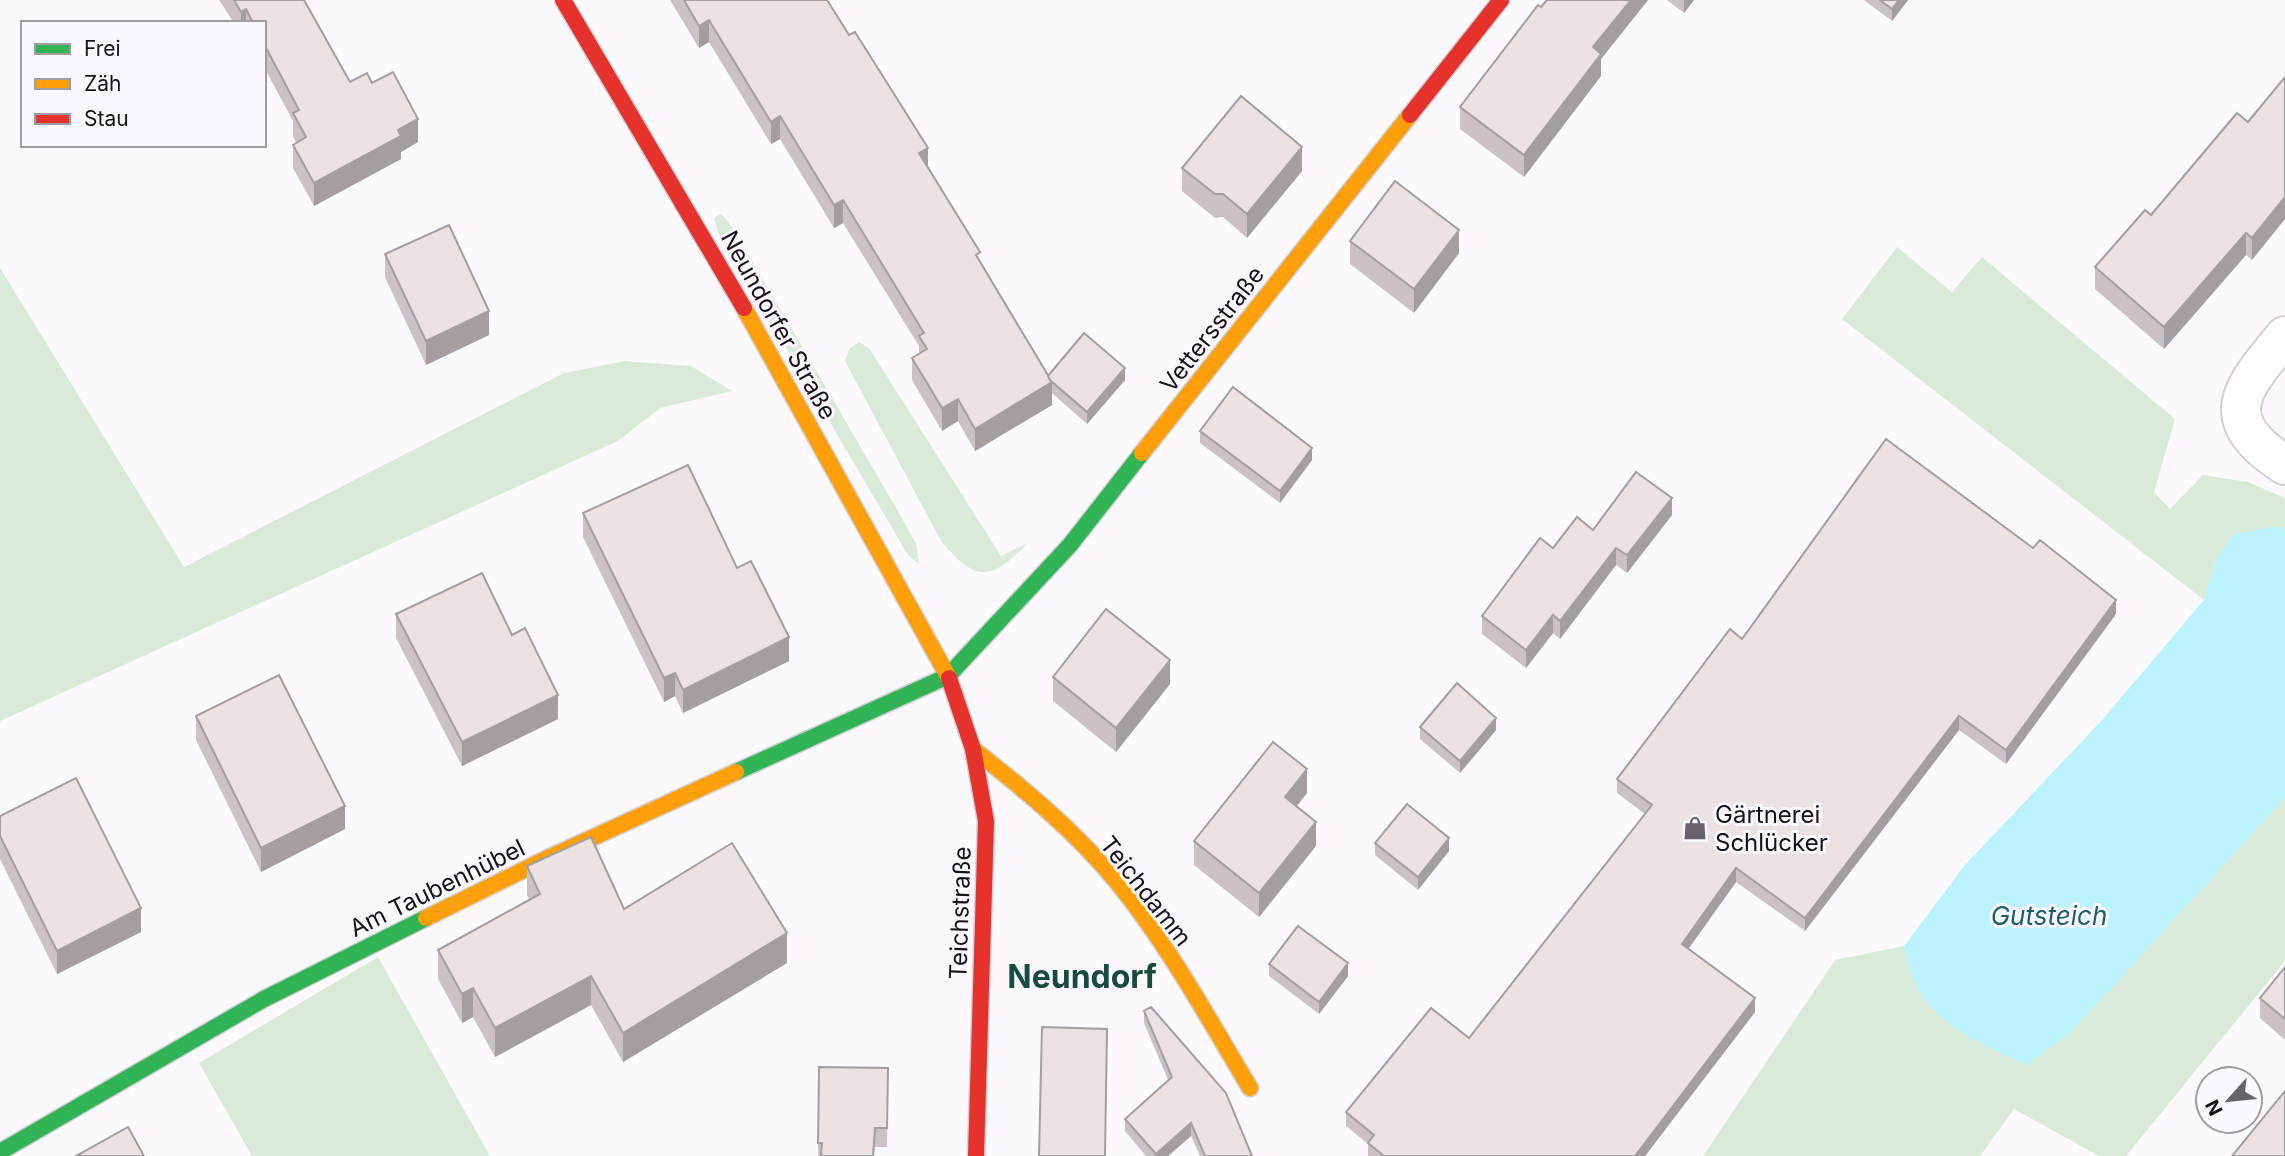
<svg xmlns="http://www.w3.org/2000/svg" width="2285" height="1156" font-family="Inter,sans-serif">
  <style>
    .green { fill: #d9ead8 }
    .water { fill: #baf2fd }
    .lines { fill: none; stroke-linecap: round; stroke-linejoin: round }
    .street-casing { stroke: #d2d0d6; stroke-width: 42 }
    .fast-casing { stroke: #d2d0d6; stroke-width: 19 }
    .slow-casing { stroke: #d2d0d6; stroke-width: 19 }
    .jam-casing { stroke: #d2d0d6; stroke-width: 19 }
    .street { stroke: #fffeff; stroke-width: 38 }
    .fast { stroke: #30b455; stroke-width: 16 }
    .slow { stroke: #ff9f0a; stroke-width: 16 }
    .jam { stroke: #e5322d; stroke-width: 16 }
    .wall { fill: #cac2c4 }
    .shaded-wall { fill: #a49ea0 }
    .building { fill: #ebe2e4; stroke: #a49ea0; stroke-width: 2 }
    .labels { text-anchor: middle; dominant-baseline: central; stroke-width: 6; stroke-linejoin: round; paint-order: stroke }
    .street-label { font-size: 24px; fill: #15111b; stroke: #fbf9ff }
    .poi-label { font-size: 24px; fill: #15111b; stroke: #fbf9ff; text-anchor: start }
    .water-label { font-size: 26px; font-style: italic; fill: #1d5f6a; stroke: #fbf9ff }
    .district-label { font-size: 32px; font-weight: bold; fill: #174b3e; stroke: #fbf9ff }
  </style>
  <rect width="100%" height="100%" fill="#fcfafe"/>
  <g class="green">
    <polygon points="721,214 731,225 895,506 916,544 919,564 908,555 718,232 714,218"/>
    <polygon points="1897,247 1952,292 1982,257 2175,419 2154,492 2170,509 2203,475 2248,482 2285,498 2285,531 2279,527 2216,561 2204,600 1842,319"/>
    <polygon points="0,268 184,567 564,373 625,361 691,366 732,391 660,408 618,441 0,721"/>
    <path d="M859 342 869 348 1001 556 1028 543C991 580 977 584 941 541L845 361 849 349Z"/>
    <polygon points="2285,798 2285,961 2126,1156 2099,1156 2014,1109 1980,1156 1703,1156 1835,960 1904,946 1915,983 2070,1033"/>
    <polygon points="378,957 490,1156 252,1156 199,1063"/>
  </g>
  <path class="water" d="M2279 526 2285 531V798L2070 1033 2027 1065C1986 1047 1935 1026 1915 983 1909 972 1907 958 1904 946L1965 865 2102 720 2204 600 2216 561 2233 534Z"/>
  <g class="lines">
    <g class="street-casing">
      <path id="street" d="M2285 336C2240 390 2214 419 2285 465"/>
    </g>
    <g class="fast-casing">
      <g id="fast">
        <polyline points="736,772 948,676 1070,545 1142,453"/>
        <polyline points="0,1152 264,999 426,918"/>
      </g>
    </g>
    <g class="slow-casing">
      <g id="slow">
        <polyline points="744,308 949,678"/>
        <polyline points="1142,453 1410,115"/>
        <path d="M973 749C1024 789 1076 832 1117 882 1169 946 1208 1018 1250 1088"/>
        <polyline points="426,918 546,859 736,772"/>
      </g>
    </g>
    <g class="jam-casing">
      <g id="jam">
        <polyline points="563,0 744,308"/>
        <polyline points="1410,115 1501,0"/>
        <polyline points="949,678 973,749 986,821 976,1156"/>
      </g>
    </g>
    <use href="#street" class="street"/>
    <use href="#fast" class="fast"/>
    <use href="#slow" class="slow"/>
    <use href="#jam" class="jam"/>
  </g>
  <g class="wall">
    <polygon points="219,0 304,0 350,82 372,83 418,142 401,152 401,159 314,206 293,168 293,145 296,143 293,136 293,121 264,67 264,23 234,23"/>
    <polygon points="670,0 827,0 928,167 980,262 1048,376 1125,380 1087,424 1052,393 1052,405 975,451 958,421 942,431 912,380 912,358 919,354 919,346 843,223 834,228 780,139 771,144 709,42 699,48"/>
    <polygon points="1547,0 1648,0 1601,59 1601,76 1524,177 1460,129 1460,107"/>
    <polygon points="1667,0 1694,0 1684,13"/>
    <polygon points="1864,0 1908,0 1892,21"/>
    <polygon points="2285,77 2252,260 2246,255 2164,349 2095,289 2095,267 2248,122"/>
    <polygon points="1182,168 1302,171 1247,238 1223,217 1215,218 1182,191"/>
    <polygon points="1350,241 1459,253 1414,313 1350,264"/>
    <polygon points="385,254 489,335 426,365 385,277"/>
    <polygon points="1200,431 1312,460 1280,503 1200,443"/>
    <polygon points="583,513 737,568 789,661 683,713 675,696 664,702 583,537"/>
    <polygon points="1672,515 1627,573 1616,565 1560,639 1553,633 1526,668 1482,634 1482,616 1553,548 1593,530"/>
    <polygon points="396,614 512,635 558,719 462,766 396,638"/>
    <polygon points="2116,614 2006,764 1959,730 1805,931 1736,882 1688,949 1755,1012 1645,1156 1368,1156 1368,1144 1346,1126 1346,1112 1469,1038 1645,814 1617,793 1617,779 1742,639"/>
    <polygon points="1053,677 1170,684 1116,752 1053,701"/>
    <polygon points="196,716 345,829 261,872 196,740"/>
    <polygon points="1420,727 1496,730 1460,773 1420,739"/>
    <polygon points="1307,793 1297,806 1316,846 1259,917 1194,865 1194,841"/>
    <polygon points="0,816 141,932 57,974 0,859"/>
    <polygon points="1375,843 1449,851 1418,890 1375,855"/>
    <polygon points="527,866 624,909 787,963 623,1062 591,1005 495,1057 473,1017 462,1023 438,979 438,950 529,899 527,895"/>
    <polygon points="1269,964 1348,976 1319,1014 1269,976"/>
    <polygon points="2285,967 2285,1040 2260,1018 2260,998"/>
    <polygon points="1144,1011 1252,1156 1200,1156 1191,1136 1168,1156 1146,1156 1125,1131 1125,1119 1168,1080 1144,1023"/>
    <polygon points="819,1067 888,1068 887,1147 875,1147 874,1156 818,1156"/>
  </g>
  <g class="shaded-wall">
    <polygon points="1631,0 1648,0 1601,59 1601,76 1524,177 1524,155 1593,47"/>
    <polygon points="1684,0 1694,0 1684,13"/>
    <polygon points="1899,0 1908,0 1892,21 1892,9"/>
    <polygon points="246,9 246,23 241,23 241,12"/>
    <polygon points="709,20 709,42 699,48 699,26"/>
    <polygon points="780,116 780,139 771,144 771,122"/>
    <polygon points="418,119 418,142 401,152 401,159 314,206 314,183 398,130"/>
    <polygon points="1302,147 1302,171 1247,238 1247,214"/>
    <polygon points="928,148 928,171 919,153"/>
    <polygon points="2285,197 2285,219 2252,260 2252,238"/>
    <polygon points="843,200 843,223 834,228 834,205"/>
    <polygon points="1459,230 1459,253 1414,313 1414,289"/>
    <polygon points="2246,233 2246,255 2164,349 2164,327"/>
    <polygon points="489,311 489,335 426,365 426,341"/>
    <polygon points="1125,368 1125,380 1087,424 1087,412"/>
    <polygon points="1052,382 1052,405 975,451 975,429"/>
    <polygon points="958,399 958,421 942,431 942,408"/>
    <polygon points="1312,448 1312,460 1280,503 1280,491"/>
    <polygon points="1672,498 1672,515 1627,573 1627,555"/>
    <polygon points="1616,548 1616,565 1560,639 1560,621"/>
    <polygon points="2116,600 2116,614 2006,764 2006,750"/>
    <polygon points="1553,615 1553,633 1526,668 1526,650"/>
    <polygon points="789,637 789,661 683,713 683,690"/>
    <polygon points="1170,660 1170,684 1116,752 1116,728"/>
    <polygon points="675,673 675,696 664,702 664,678"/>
    <polygon points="558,695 558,719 462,766 462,742"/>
    <polygon points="1959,716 1959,730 1805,931 1805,918"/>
    <polygon points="1496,718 1496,730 1460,773 1460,761"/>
    <polygon points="1307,769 1307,793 1285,820 1285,797"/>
    <polygon points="345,806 345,829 261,872 261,848"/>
    <polygon points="1316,822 1316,846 1259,917 1259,893"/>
    <polygon points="1449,838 1449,851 1418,890 1418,877"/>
    <polygon points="1736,868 1736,882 1682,958 1682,944"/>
    <polygon points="141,908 141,932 57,974 57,951"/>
    <polygon points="787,933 787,963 623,1062 623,1033"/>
    <polygon points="1348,963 1348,976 1319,1014 1319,1002"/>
    <polygon points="591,976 591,1005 495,1057 495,1028"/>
    <polygon points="473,988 473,1017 462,1023 462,994"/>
    <polygon points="1755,998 1755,1012 1645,1156 1635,1156"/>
    <polygon points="1191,1123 1191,1136 1168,1156 1156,1156 1156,1154"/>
  </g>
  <g class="building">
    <polygon points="234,0 304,0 350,82 367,73 372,83 393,72 418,119 398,130 401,136 314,183 293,145 306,137 293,113 299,110 264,44 264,23 253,23 246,9 241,12"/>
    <polygon points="684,0 827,0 849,35 855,32 928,148 919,153 980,252 976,255 1052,382 975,429 958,399 942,408 912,358 927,349 919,336 924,333 843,200 834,205 780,116 771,122 709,20 699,26"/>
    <polygon points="1547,0 1631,0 1593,47 1601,54 1524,155 1460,107 1538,5 1541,7"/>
    <polygon points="1880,0 1899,0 1892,9"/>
    <polygon points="2285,77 2285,197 2252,238 2246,233 2164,327 2095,267 2145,210 2151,215 2237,113 2248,122"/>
    <polygon points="1241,96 1302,147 1247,214 1223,194 1215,194 1182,168"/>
    <polygon points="1395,181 1459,230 1414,289 1350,241"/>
    <polygon points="449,225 489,311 426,341 385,254"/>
    <polygon points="1084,333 1125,368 1087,412 1050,380 1048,376"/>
    <polygon points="1233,387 1312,448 1280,491 1200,431"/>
    <polygon points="1886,439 2033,548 2040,540 2116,600 2006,750 1959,716 1805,918 1736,868 1682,944 1755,998 1635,1156 1384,1156 1368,1143 1374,1135 1346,1112 1431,1008 1469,1038 1652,805 1617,779 1730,629 1742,639"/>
    <polygon points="688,465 737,568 751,561 789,637 683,690 675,673 664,678 583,513"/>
    <polygon points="1636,472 1672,498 1627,555 1616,548 1560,621 1553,615 1526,650 1482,616 1540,538 1553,548 1577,517 1593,530"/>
    <polygon points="482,573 512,635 525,628 558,695 462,742 396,614"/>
    <polygon points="1106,609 1170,660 1116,728 1053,677"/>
    <polygon points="279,675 345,806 261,848 196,716"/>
    <polygon points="1457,683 1496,718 1460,761 1420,727"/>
    <polygon points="1273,742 1307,769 1285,797 1316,822 1259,893 1194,841"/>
    <polygon points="76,778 141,908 57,951 0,836 0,816"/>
    <polygon points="1407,804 1449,838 1418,877 1375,843"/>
    <polygon points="591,837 624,909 732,843 787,933 623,1033 591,976 495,1028 473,988 462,994 438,950 540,894 527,866"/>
    <polygon points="1298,926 1348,963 1319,1002 1269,964"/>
    <polygon points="2285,967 2285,1019 2260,998"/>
    <polygon points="1151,1007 1226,1093 1252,1156 1205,1156 1191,1123 1156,1154 1125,1119 1172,1077 1144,1011"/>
    <polygon points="1042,1027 1107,1029 1105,1156 1039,1156"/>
    <polygon points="819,1067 888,1068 887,1128 875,1128 873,1156 821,1156 822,1143 818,1143"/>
    <polygon points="2285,1091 2285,1156 2232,1156"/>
    <polygon points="128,1127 144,1156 76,1156"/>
  </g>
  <defs>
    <g id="shop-bare" transform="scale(1.89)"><path d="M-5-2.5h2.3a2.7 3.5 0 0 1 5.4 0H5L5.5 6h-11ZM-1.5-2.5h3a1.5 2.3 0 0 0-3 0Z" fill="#66636a" stroke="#fbf9ff" stroke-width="2.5" paint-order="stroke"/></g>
  </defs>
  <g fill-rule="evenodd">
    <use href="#shop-bare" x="1695" y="828"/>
  </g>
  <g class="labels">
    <g class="street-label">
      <text transform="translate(779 325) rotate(61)">Neundorfer Straße</text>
      <text transform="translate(1212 329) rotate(-52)">Vettersstraße</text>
      <text transform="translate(437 888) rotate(-26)">Am Taubenhübel</text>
      <text transform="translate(1146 891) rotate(52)">Teichdamm</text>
      <text transform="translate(960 913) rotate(-88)">Teichstraße</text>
    </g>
    <g class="poi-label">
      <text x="1715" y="814">Gärtnerei<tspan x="1715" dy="28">Schlücker</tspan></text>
    </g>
    <g class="water-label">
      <text x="2049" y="915">Gutsteich</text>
    </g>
    <g class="district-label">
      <text x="1082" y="976">Neundorf</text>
    </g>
  </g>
  <rect x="21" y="21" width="245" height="126" fill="#fbf9ff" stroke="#9f9ca4" stroke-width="2"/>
  <rect x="35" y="44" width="35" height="10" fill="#30b455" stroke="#9f9ca4" stroke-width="2"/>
  <text x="84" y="56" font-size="21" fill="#15111b">Frei</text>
  <rect x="35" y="79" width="35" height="10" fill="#ff9f0a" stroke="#9f9ca4" stroke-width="2"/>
  <text x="84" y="91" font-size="21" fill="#15111b">Zäh</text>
  <rect x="35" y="114" width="35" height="10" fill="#e5322d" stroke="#9f9ca4" stroke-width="2"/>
  <text x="84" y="126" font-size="21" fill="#15111b">Stau</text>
  <g transform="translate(2229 1100) rotate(243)"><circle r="33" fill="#fbf9ff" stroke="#9f9ca4" stroke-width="2"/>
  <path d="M0-5L12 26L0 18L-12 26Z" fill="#66636a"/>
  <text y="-10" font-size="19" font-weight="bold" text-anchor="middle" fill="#15111b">N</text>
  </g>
</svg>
